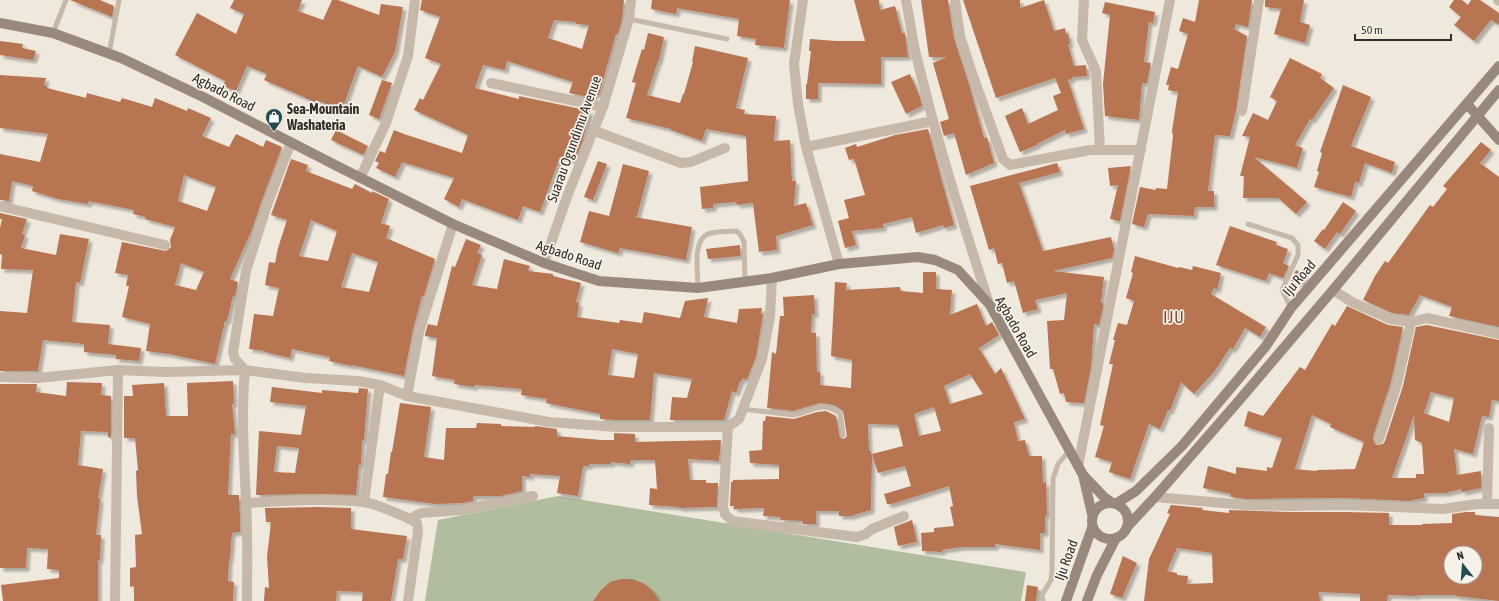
<svg xmlns="http://www.w3.org/2000/svg" width="1499" height="601" font-family="'Asap Condensed',sans-serif">
  <style>
    .green { fill: #b0bd9e }
    .building { fill: #b87451; fill-rule: evenodd; filter: url(#shadow) }
    .lines { fill: none; stroke-linecap: round; stroke-linejoin: round }
    .lane { stroke: #c6b9aa; stroke-width: 5 }
    .street { stroke: #c6b9aa; stroke-width: 10 }
    .secondary { stroke: #99897c; stroke-width: 10 }
    .labels { text-anchor: middle; dominant-baseline: central; stroke-width: 3.5; stroke-linejoin: round; paint-order: stroke }
    .street-label { font-size: 14px; fill: #342d29; stroke: #f7f2e9 }
    .poi-label { font-size: 14px; font-weight: bold; fill: #342d29; stroke: #f7f2e9; text-anchor: start }
    .quarter-label { font-size: 16px; letter-spacing: 1px; fill: #7a452b; stroke: #f7f2e9 }
  </style>
  <defs>
    <filter id="shadow"><feDropShadow dx="3.5" dy="3.5" stdDeviation="1" flood-color="#0004"/></filter>
  </defs>
  <rect width="100%" height="100%" fill="#efe8dd"/>
  <polygon class="green" points="558,496 1026,572 1021,601 425,601 438,520"/>
  <g class="building">
    <polygon points="70,0 100,0 114,6 112,17"/>
    <polygon points="234,0 302,0 298,11 323,20 332,0 338,0 379,15 381,4 403,7 395,52 382,77 358,66 342,110 316,100 315,102 264,80 267,74 247,66 236,91 223,86 225,81 175,55 197,13 236,34 244,14 230,8"/>
    <path d="M422 0H624L622 20 618 34H616L599 95 595 94 593 98 569 93 573 82 507 61 505 70 483 65 475 88 519 99V96L590 111 582 143 574 161 560 157 540 212 523 206 518 220 462 199 459 207 444 199 454 178 402 162 395 177 376 168 379 163 375 161 380 151 385 153 394 130 404 134 462 153 468 135 414 110 420 98 423 100 441 64 425 58 440 17 420 10ZM554 20 576 22V24L589 25 582 49 548 38Z"/>
    <polygon points="652,0 790,0 784,48 755,45 756,39 737,36 739,19 677,8 676,14 651,9"/>
    <polygon points="854,0 879,0 880,10 895,6 902,33 905,33 908,57 881,57 881,84 818,83 818,99 806,99 806,84 807,84 811,51 809,51 810,39 836,41 865,41"/>
    <polygon points="921,0 948,0 954,38 969,84 984,138 987,137 994,163 966,175 954,133 944,136 940,122 949,119 933,63 947,57 929,57"/>
    <polygon points="963,0 1020,0 1020,8 1044,0 1054,31 1065,28 1066,34 1068,33 1070,44 1068,44 1074,66 1086,65 1087,76 1072,77 1072,79 1068,80 1084,129 1066,134 1065,130 1037,144 1037,145 1020,152 1005,116 1022,108 1028,124 1058,110 1053,96 1061,93 1055,78 996,98"/>
    <polygon points="1199,0 1252,0 1248,27 1236,24 1234,29 1247,36 1236,111 1230,136 1215,135 1208,191 1214,191 1214,207 1195,207 1194,216 1148,214 1144,227 1132,224 1140,187 1156,190 1156,188 1167,189 1173,136 1172,131 1178,92 1168,90 1169,85 1166,85 1171,67 1178,69 1188,34 1179,31 1183,18 1195,22"/>
    <polygon points="1265,0 1304,0 1300,22 1310,25 1305,43 1274,34 1281,9 1265,7"/>
    <polygon points="1454,0 1462,0 1468,5 1471,0 1480,0 1499,13 1499,25 1491,20 1474,41 1454,25 1461,17 1449,7"/>
    <polygon points="1105,2 1155,12 1153,23 1149,22 1144,62 1151,63 1147,83 1142,83 1139,120 1105,116 1103,84 1110,15 1102,13"/>
    <polygon points="648,33 664,37 659,61 658,61 647,95 680,103 683,94 684,94 693,62 692,62 695,46 748,58 736,108 745,110 744,114 776,116 774,141 790,140 792,181 796,181 794,206 806,203 813,225 776,236 777,250 759,252 753,203 737,205 736,202 713,204 713,208 702,209 700,187 748,181 746,136 706,129 702,141 671,130 671,129 626,118 636,83 632,82 642,49 644,50"/>
    <polygon points="0,41 23,44 22,48 36,51 33,60 0,55"/>
    <polygon points="1290,58 1322,74 1320,78 1334,88 1312,120 1310,119 1295,145 1303,148 1297,168 1254,157 1307,202 1296,214 1278,198 1243,198 1244,176 1240,176 1250,137 1242,136 1253,113 1268,120 1277,101 1270,97"/>
    <polygon points="910,74 920,97 922,106 906,114 891,82"/>
    <path d="M0 75 46 78 44 85 47 86V88L86 98 87 93 120 102 122 98 152 107 155 98 187 111 188 108 211 118 202 136 229 147 236 134 263 147 266 140 282 147 261 203 252 230 230 279 238 282 235 296H233L227 321H225L215 364 169 354 146 351 150 324 122 317 129 286H126L128 275 115 273 122 242 166 251 171 247 170 240 175 227 145 219 146 217 133 214 134 210 89 201 88 204 58 199 32 191 33 186 12 181 9 201 0 200V154L40 162 48 134 0 128ZM184 175 216 187 207 211 178 201ZM181 263 204 272 196 290 175 285Z"/>
    <polygon points="382,80 392,83 379,119 369,115"/>
    <polygon points="1343,85 1371,97 1351,146 1395,162 1392,173 1365,163 1359,183 1355,182 1351,197 1314,187 1319,172 1317,171 1322,153 1320,152"/>
    <polygon points="928,129 954,225 944,228 943,225 916,233 912,217 883,224 883,228 852,231 856,245 845,248 838,221 849,218 844,200 865,195 854,159 849,160 845,148 856,144 857,147 895,135"/>
    <polygon points="336,130 368,146 363,155 331,140"/>
    <polygon points="1481,142 1491,150 1480,163 1499,177 1499,327 1449,316 1452,307 1420,295 1409,315 1392,313 1363,300 1375,276 1385,261 1388,263 1430,205 1433,207 1447,189 1443,186"/>
    <path d="M291 159 308 165 306 171 352 189 355 184 372 193V191L389 199 381 223 390 226 386 238 435 259 424 296H422L413 330 404 376 352 365V366L329 361 330 357 292 349 290 358 265 352V351L249 349 254 314 273 316 279 288 265 285 269 262 275 263 278 248 287 220 271 215ZM311 220 337 231 328 261 299 256ZM352 253 378 262 369 292 341 287Z"/>
    <polygon points="598,161 607,164 593,200 584,197"/>
    <polygon points="1057,163 1060,172 1019,183 1043,251 1111,237 1114,250 1112,258 1053,271 1104,277 1101,302 1103,303 1103,308 1099,325 1094,324 1091,368 1084,403 1066,402 1064,393 1060,394 1053,369 1050,369 1047,321 1064,320 1067,293 1035,300 1038,309 1023,313 1014,281 1007,283 1002,263 998,264 994,248 989,250 970,186"/>
    <polygon points="623,164 649,171 637,216 635,217 692,227 686,260 620,248 618,253 580,242 589,211 609,216"/>
    <polygon points="1131,166 1120,221 1110,219 1118,185 1110,186 1108,168"/>
    <polygon points="1343,202 1356,211 1340,234 1337,232 1325,249 1314,241 1323,229 1324,230"/>
    <polygon points="0,213 27,219 22,234 25,235 21,248 56,255 60,234 89,239 80,283 76,282 72,322 110,325 108,344 141,348 139,361 116,359 116,355 84,352 84,344 43,340 38,371 0,371 0,311 27,313 33,270 1,269 2,255 0,254 0,228 2,219 0,219"/>
    <polygon points="1230,226 1277,242 1276,245 1288,249 1283,263 1289,266 1283,278 1269,273 1266,281 1216,265"/>
    <path d="M466 239 481 245 477 253 482 255 472 285 497 289 504 259 530 266 528 271 553 274V276L581 283 576 302 579 303 577 317 619 323 620 320 642 323 644 312 680 318 685 301 708 298 704 317 737 323 739 309 762 308 761 314H763L756 357 747 380 743 378 742 381H740L736 393 732 391 724 420H670L672 397 687 398 692 379 654 373 650 420H616L600 419V414L546 403 547 399 521 395 522 389 475 385 474 387 454 384 455 380 432 376 437 338 425 336V334L428 324 437 326 452 266 455 267ZM612 349 638 354 634 378 608 375Z"/>
    <polygon points="740,245 740,256 708,259 706,249"/>
    <polygon points="1135,256 1178,268 1179,267 1192,270 1193,266 1221,273 1217,290 1214,288 1211,294 1266,327 1260,337 1245,328 1233,349 1230,348 1214,372 1194,394 1181,382 1170,411 1168,410 1160,429 1149,424 1130,479 1109,472 1112,462 1095,457 1104,426 1100,425 1113,364 1109,364 1115,340 1113,340 1118,323 1127,325 1134,301 1126,298 1133,273 1131,272"/>
    <polygon points="1296,270 1305,275 1300,284 1291,281"/>
    <path d="M923 272H936V289L952 290 950 315 977 304 986 326 992 322 999 335 979 348 995 374 1001 368 1025 419 1014 422 1018 441 1025 440 1029 456H1042L1043 483 1046 482 1047 515H1045V533H1040V550L995 544V547H961L942 550V552L922 551 921 533 934 532V528L954 526 950 507 953 506 949 486 892 504H887L884 494 911 486 905 466 878 473 872 454 903 446 898 425 868 424 869 451H871V455L872 454 871 510 851 516H839V511H816V524H803V521L780 520 781 517 763 516 764 508 734 509V506H730L731 482H733V480L779 479V465L750 463 749 451 762 450 763 421H765L766 416 794 419 817 412 826 411 836 416 840 438 844 439 847 436 843 411 834 405 820 403 793 411 767 408 772 352 776 354 780 316H784L783 297 814 295 815 314H812L811 333H816L817 372H820V385L851 388 852 360 831 356 835 282 847 283 846 290 900 287 901 291 923 293ZM970 374 983 394 950 404 944 386ZM934 407 941 431 919 436 914 414Z"/>
    <path d="M1347 306 1388 325 1403 327 1391 382 1373 437 1374 443 1377 445 1383 444 1385 441 1403 386 1416 327 1427 325 1499 340V401L1492 400 1489 417 1482 416 1473 454 1454 449 1457 475 1481 471V488L1462 492 1461 489 1446 493H1424V498L1409 501 1345 498 1245 499 1231 497V494L1203 488 1208 466 1236 474V467L1267 471V467L1272 468 1282 438 1244 426 1248 411 1263 416 1300 367 1305 370 1332 324 1335 326ZM1431 392 1454 398 1449 422 1424 413ZM1312 415 1331 424 1330 427 1364 442 1355 469 1317 470 1316 471 1295 469ZM1414 415 1415 440 1422 443 1424 474H1416V478H1392Z"/>
    <polygon points="233,381 234,404 232,404 235,434 231,434 228,495 239,495 240,516 240,532 232,533 230,559 229,559 228,581 234,582 233,601 134,601 134,586 130,587 130,568 136,567 135,535 142,534 137,496 136,471 138,470 135,438 124,438 124,396 133,396 132,385 164,383 166,416 188,416 187,383"/>
    <polygon points="67,382 102,383 101,395 111,396 111,438 108,437 108,432 81,431 78,465 103,469 98,499 100,499 96,535 101,535 100,560 98,560 98,601 3,601 1,585 59,578 59,570 47,569 48,549 27,548 26,568 0,568 0,384 37,384 36,392 66,396"/>
    <path d="M272 387 322 393V390L358 393 359 388 368 389 364 440H362L361 464H359L356 495 319 494 256 495 259 431 301 435 306 406 270 402ZM277 446 299 448 295 473 274 472Z"/>
    <polygon points="400,403 431,407 424,457 444,460 446,428 476,428 477,423 501,424 501,426 535,427 535,426 557,429 557,436 601,440 614,440 614,433 635,434 635,442 721,440 719,461 688,459 690,480 706,480 706,483 718,483 717,507 679,508 679,507 649,505 650,488 657,489 655,460 631,460 630,464 611,462 611,464 589,464 589,466 583,466 578,496 557,493 560,476 530,474 530,477 522,476 522,491 501,496 473,496 473,501 463,503 436,504 383,497 386,474 388,474 391,452 392,452"/>
    <path d="M1171 505 1203 508 1202 510 1229 513V510L1288 512H1345L1389 513V525H1422V524L1452 523V514L1466 512H1475V515L1499 517V601L1456 596V595H1417V596L1388 595 1387 601H1360V594L1319 592 1320 601H1144L1149 559 1170 514 1167 513ZM1177 548 1212 553 1213 583 1187 584 1188 576 1177 575V573L1167 571ZM1451 553H1475V577H1451Z"/>
    <polygon points="319,507 351,508 351,529 407,536 403,559 398,559 391,601 362,601 363,592 337,591 336,601 264,601 265,587 269,588 267,557 271,522 266,522 265,508"/>
    <polygon points="912,520 917,542 898,546 894,527"/>
    <polygon points="1123,556 1137,563 1122,598 1110,594"/>
    <polygon points="621,579 632,579 643,583 652,590 659,601 593,601 601,590 610,582"/>
    <polygon points="1027,585 1038,587 1036,601 1025,601"/>
  </g>
  <g class="lines">
    <g class="lane">
      <polyline points="629,19 727,39"/>
      <polyline points="53,33 66,0"/>
      <polyline points="109,54 119,0"/>
      <polyline points="1248,224 1292,238 1298,245 1298,255 1282,290 1291,308"/>
      <path d="M698 288C698 273 692 240 708 234 717 231 727 232 737 231L741 236 744 242 745 281"/>
      <path d="M742 409 793 415C812 412 819 400 840 413L843 435"/>
      <polyline points="1043,601 1042,595 1051,580 1052,571 1053,479 1058,464 1069,451"/>
    </g>
    <g class="street">
      <polyline points="803,0 794,64 798,104 806,147 839,264"/>
      <polyline points="906,0 915,51 933,121 953,190 989,304"/>
      <polyline points="955,0 960,36 972,73 1003,159 1010,165 1090,150 1141,150"/>
      <polyline points="1084,0 1082,40 1096,71 1100,150"/>
      <polyline points="1498,0 1499,1"/>
      <polyline points="491,83 603,107"/>
      <polyline points="1242,111 1259,0"/>
      <polyline points="595,131 681,163 691,162 725,148"/>
      <polyline points="806,147 933,121"/>
      <polyline points="360,178 386,123 408,56 415,0"/>
      <polyline points="0,206 165,245"/>
      <polyline points="544,263 568,194 603,107 629,19 631,0"/>
      <polyline points="1333,290 1352,302 1390,319 1411,322 1427,318 1499,334"/>
      <polyline points="0,377 38,378 118,370 165,372 245,370 306,378 358,381 380,385 407,396 549,422 616,427 728,427 739,419 762,359 770,316 772,278"/>
      <polyline points="407,396 419,332 453,224"/>
      <polyline points="728,427 723,507 725,514 732,521 857,537 866,534 872,529 904,516"/>
      <polyline points="1379,439 1397,384 1411,322"/>
      <polyline points="1078,466 1170,0"/>
      <polyline points="1155,497 1245,505 1288,506 1345,505 1443,509 1477,504 1499,504"/>
      <polyline points="364,502 380,385"/>
      <path d="M246 503C285 501 324 498 363 502 374 503 407 517 417 523L418 531 408 601"/>
      <polyline points="1487,504 1489,428"/>
      <polyline points="409,519 421,513 461,510 533,496"/>
      <polyline points="115,601 118,370"/>
      <path d="M247 601C247 568 248 534 246 501 244 457 241 414 245 370L235 359 233 352 246 271 267 205 291 142"/>
    </g>
    <g class="secondary">
      <polyline points="0,23 53,33 121,58 203,97 335,165 453,224 544,263 599,281 698,288 772,278 839,264 918,257 935,260 958,270 990,305 1083,475 1105,498 1111,502"/>
      <polyline points="1467,104 1499,140"/>
      <polyline points="1083,475 1092,514"/>
      <circle cx="1110" cy="521" r="18"/>
      <polyline points="1117,503 1136,491 1182,446 1266,346 1291,308 1499,66"/>
      <polyline points="1127,527 1155,497 1236,404 1333,290 1499,90"/>
      <polyline points="1066,601 1092,528"/>
      <polyline points="1087,601 1097,575 1116,538"/>
    </g>
  </g>
  <defs>
    <g id="shop-pin" transform="scale(0.9)"><path d="M0 17L-7.5 6A9.5 9.5 0 1 1 7.5 6Z" fill="#234a51" stroke="#f7f2e9"/><path d="M-5-2.5h2.3a2.7 3.5 0 0 1 5.4 0H5L5.5 6h-11ZM-1.5-2.5h3a1.5 2.3 0 0 0-3 0Z" fill="#fff"/></g>
  </defs>
  <g fill-rule="evenodd">
    <use href="#shop-pin" x="274" y="117"/>
  </g>
  <g class="labels">
    <g class="street-label">
      <text transform="translate(224 92) rotate(27)">Agbado Road</text>
      <text transform="translate(574 139) rotate(-70)">Suarau Ogundimu Avenue</text>
      <text transform="translate(569 255) rotate(18)">Agbado Road</text>
      <text transform="translate(1299 278) rotate(-49)">Iju Road</text>
      <text transform="translate(1016 327) rotate(60)">Agbado Road</text>
      <text transform="translate(1066 560) rotate(-70)">Iju Road</text>
    </g>
    <g class="poi-label">
      <text x="287" y="109">Sea-Mountain<tspan x="287" dy="16">Washateria</tspan></text>
    </g>
    <g class="quarter-label">
      <text x="1174" y="317">IJU</text>
    </g>
  </g>
  <g transform="translate(1463 565) rotate(343)"><circle r="19" fill="#f7f2e9" stroke="#a9a39c"/>
  <path d="M0-3L7 15L0 10L-7 15Z" fill="#234a51"/>
  <text y="-6" font-size="11" font-weight="bold" text-anchor="middle" fill="#342d29">N</text>
  </g>
  <path d="M1355 34v6h96v-6" fill="none" stroke="#342d29" stroke-width="2"/>
  <text x="1361" y="34" font-size="12" fill="#342d29" stroke="#f7f2e9" stroke-width="3" paint-order="stroke">50 m</text>
</svg>
